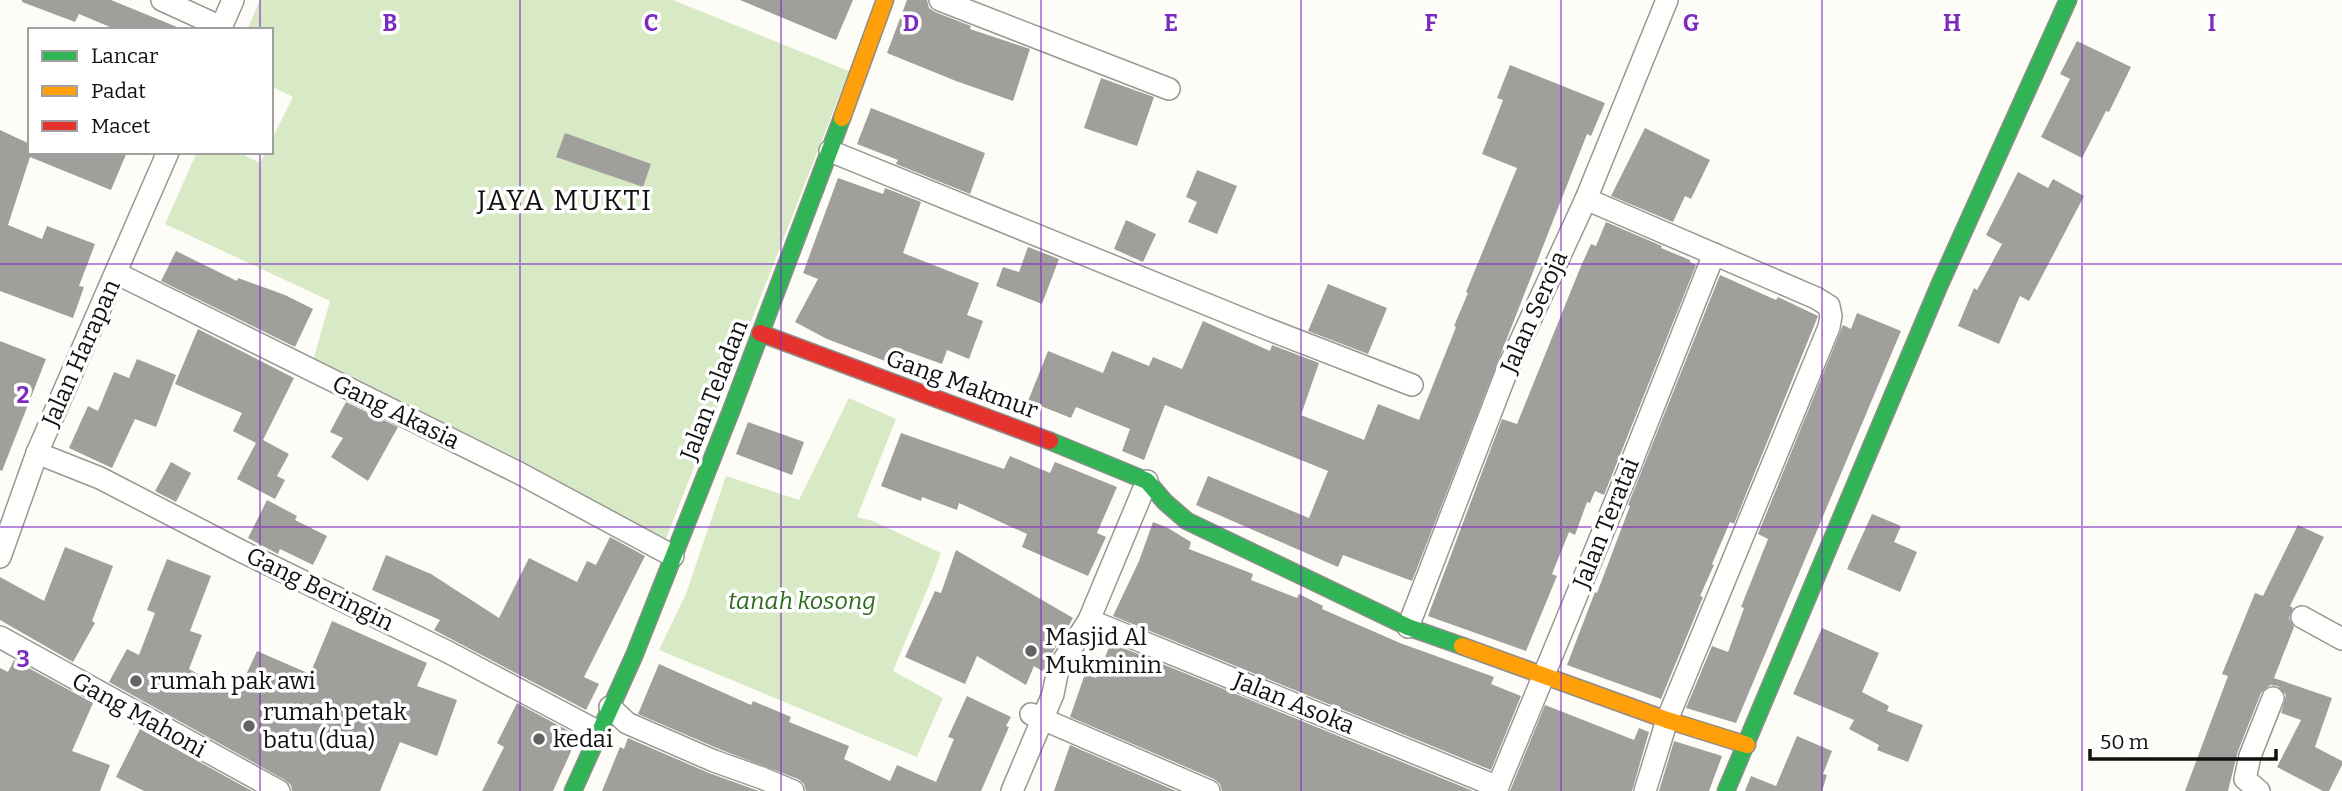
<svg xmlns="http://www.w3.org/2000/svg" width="2342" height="791" font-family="Bitter,serif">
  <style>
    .forest { fill: #d8eac5 }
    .building { fill: #a19f9c }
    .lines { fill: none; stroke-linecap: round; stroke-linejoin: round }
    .street-casing { stroke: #979795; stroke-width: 24 }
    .fast-casing { stroke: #8e8d8b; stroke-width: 19 }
    .slow-casing { stroke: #8e8d8b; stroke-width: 19 }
    .jam-casing { stroke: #8e8d8b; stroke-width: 19 }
    .street { stroke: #fffffe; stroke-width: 21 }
    .fast { stroke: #30b455; stroke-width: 16 }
    .slow { stroke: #ff9f0a; stroke-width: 16 }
    .jam { stroke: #e5322d; stroke-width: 16 }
    .grid { fill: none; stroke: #7b2cbf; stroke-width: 2; stroke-opacity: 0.55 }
    .poi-dot { fill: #646362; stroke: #fff; stroke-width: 2.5 }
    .labels { text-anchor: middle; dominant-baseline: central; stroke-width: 7; stroke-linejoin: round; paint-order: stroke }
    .street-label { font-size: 24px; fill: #111; stroke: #fff }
    .park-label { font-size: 24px; font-style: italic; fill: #2f6b1f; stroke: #fff }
    .poi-label { font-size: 24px; fill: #111; stroke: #fff; text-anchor: start }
    .quarter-label { font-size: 28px; letter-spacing: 2px; fill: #111; stroke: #fff }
    .grid-label { font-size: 23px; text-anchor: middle; font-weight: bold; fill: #7b2cbf; stroke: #fff; stroke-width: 7; stroke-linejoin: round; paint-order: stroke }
  </style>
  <rect width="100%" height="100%" fill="#fdfcf7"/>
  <g class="forest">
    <polygon points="260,0 673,0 849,71 664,544 312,364 330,301 165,224 197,152 238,152 260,163 266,152 271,152 271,141 293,97 271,86 271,30 247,30"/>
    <polygon points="849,398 896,419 857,517 873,521 941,553 932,578 893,671 943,698 917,757 659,650 686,594 726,476 799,500"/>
  </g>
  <g class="building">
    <polygon points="22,0 111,0 182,29 117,30 79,14 75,22 22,2"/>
    <polygon points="740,0 853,0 836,40"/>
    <polygon points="907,0 927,0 929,8 935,12 971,26 970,29 1030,49 1013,101 956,81 887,53"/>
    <polygon points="2077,41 2131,67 2109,112 2106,111 2082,158 2041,137 2070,79 2060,74"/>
    <polygon points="1510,65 1605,103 1591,136 1587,134 1412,581 1343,555 1338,567 1196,505 1208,476 1309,518 1328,471 1165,405 1144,460 1122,451 1130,429 1076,407 1071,418 1028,401 1048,351 1103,373 1112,351 1149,366 1153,357 1182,369 1203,321 1270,351 1272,345 1319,363 1301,415 1364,440 1378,404 1419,420 1456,327 1454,326 1468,293 1466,292 1517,168 1482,154 1503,100 1497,98"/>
    <polygon points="1101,78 1154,97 1137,146 1084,128"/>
    <polygon points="871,108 985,153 970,194 896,164 898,160 857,144"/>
    <polygon points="1645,128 1710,160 1691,199 1685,196 1673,222 1611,196"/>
    <polygon points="0,130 30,144 30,152 127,152 111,190 30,157 8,225 42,239 47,226 95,244 79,286 84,287 73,318 0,291"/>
    <polygon points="565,133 651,164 643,187 556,157"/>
    <polygon points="1197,170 1237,186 1217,234 1188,222 1197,202 1186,197"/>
    <polygon points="2018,172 2048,188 2053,179 2084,196 2029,301 2020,296 1999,344 1958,326 1974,288 1977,290 2002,244 1986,235"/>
    <polygon points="838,178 883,194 885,188 921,202 903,253 979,283 967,315 983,321 969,359 947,350 942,364 906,351 901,367 827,339 795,322 818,279 803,273"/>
    <polygon points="1126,220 1156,234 1143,262 1114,249"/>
    <polygon points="1606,222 1662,246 1661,248 1690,260 1690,262 1696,265 1604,495 1595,491 1590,503 1587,502 1575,535 1569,532 1552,574 1557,576 1526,651 1428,616 1502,419 1517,424 1581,266 1591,244 1596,246"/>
    <polygon points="1028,247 1059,259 1042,304 996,286 1003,267 1019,272"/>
    <polygon points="176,251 237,281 238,278 285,295 313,309 295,347 161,281"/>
    <polygon points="1720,275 1776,300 1778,297 1818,316 1734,524 1730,522 1712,564 1714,565 1700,596 1703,597 1661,699 1567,665 1595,592 1597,593 1630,506 1628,505"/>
    <polygon points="1328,284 1387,308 1368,354 1308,331"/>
    <polygon points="1857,313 1901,331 1736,723 1686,708 1712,646 1728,652 1744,608 1741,607 1768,539 1758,534 1843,325 1851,329"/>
    <polygon points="198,329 294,378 263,440 289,454 277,476 285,480 275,499 237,479 256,443 233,431 242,413 175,384"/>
    <polygon points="0,341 46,359 2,471 0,470"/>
    <polygon points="137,359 176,375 156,427 135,419 112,468 69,448 88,406 98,411 114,372 129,378"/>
    <polygon points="346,402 398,427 368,481 331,457 343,438 330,432"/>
    <polygon points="748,422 804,442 792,475 736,454"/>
    <polygon points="901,433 1004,469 1010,456 1050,473 1055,462 1117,487 1097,533 1106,537 1088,576 1022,547 1027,534 959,503 957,510 922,497 921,501 881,486"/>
    <polygon points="171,462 191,473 176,502 155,491"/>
    <polygon points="267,500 297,516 295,520 327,536 313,565 280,549 278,554 248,538"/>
    <polygon points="1872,514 1901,526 1894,542 1917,552 1900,592 1847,569"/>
    <polygon points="1153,522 1168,528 1191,542 1189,549 1253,574 1251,580 1297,598 1299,594 1323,606 1322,609 1400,643 1494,677 1491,684 1521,696 1491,770 1113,616 1139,561"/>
    <polygon points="2298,525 2324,537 2290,606 2293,608 2289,618 2294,627 2274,678 2332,698 2315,747 2342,761 2342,765 2329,791 2323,791 2277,767 2301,720 2281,713 2286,695 2278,686 2270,685 2261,693 2238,751 2228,791 2185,791 2228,676 2222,674 2255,593 2263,596"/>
    <polygon points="610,537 645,556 584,677 599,684 586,710 434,630 440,620 372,590 386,555 431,574 499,618 529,558 577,582 587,561 596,565"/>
    <polygon points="65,547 113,566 92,621 95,623 73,662 0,620 0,577 44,601"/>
    <polygon points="956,550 1073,618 1047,662 1044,672 1034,666 1026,685 977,656 965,684 905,657 935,591 941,593"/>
    <polygon points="167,559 211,576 190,631 202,635 189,669 232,693 233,690 238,692 257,651 310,674 332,621 427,663 417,686 457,700 437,756 400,742 380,791 292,791 291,785 285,780 109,682 127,649 139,655 155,613 147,610"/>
    <polygon points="1822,628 1879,653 1862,692 1889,706 1887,711 1923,725 1908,762 1877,750 1879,745 1849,729 1854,720 1793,694"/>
    <polygon points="1111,643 1473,791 1222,791 1220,784 1214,779 1070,717 1085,674 1096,678"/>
    <polygon points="14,660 93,703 72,751 110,765 100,791 0,791 0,668 8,672"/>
    <polygon points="659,664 751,705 753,701 791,717 789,722 849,746 844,759 890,781 897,765 936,782 954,739 948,737 967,696 1011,717 1006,726 1009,727 981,791 806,791 804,784 798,779 719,749 638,714"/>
    <polygon points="517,703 578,736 553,791 482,791 504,747 497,743"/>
    <polygon points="1545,705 1634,740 1639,728 1649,732 1632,791 1510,791"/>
    <polygon points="140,729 252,791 144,791 116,777"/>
    <polygon points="1797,736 1832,751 1823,774 1827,775 1822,791 1745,791 1751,776 1776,786"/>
    <polygon points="628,738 709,773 759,791 602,791 620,747 624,749"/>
    <polygon points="1674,741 1722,756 1709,791 1659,791"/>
    <polygon points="1070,745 1176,791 1054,791"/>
  </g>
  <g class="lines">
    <g class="street-casing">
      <g id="street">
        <polyline points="162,0 221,27"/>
        <polyline points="940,0 1169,89"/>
        <polyline points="220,30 233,0"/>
        <polyline points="830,151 1265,328 1412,385"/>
        <polyline points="1586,199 1816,298 1829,306 1831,316 1829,327 1667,720 1645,791"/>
        <polyline points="116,273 519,473 673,556"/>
        <polyline points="37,453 100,478 241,551 448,652 599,732"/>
        <polyline points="0,557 37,453 168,152"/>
        <polyline points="2302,617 2342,639"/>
        <polyline points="1089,620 1498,787"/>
        <polyline points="1408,627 1508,368 1586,199 1667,0"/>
        <polyline points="0,637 279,791"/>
        <polyline points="610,707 627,723 714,761 762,778 793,791"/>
        <polyline points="1031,714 1209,791"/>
        <polyline points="1012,791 1053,694 1058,669 1089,620 1147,481"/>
        <polyline points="1496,791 1628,471 1714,254"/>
        <polyline points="2259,791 2245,779 2250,756 2273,698"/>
      </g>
    </g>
    <g class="fast-casing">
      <g id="fast">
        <polyline points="1050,441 1147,481 1165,502 1187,521 1408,627 1462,646"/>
        <polyline points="573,791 634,656 731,411 842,118"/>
        <polyline points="1726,791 1939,286 2068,0"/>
      </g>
    </g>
    <g class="slow-casing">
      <g id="slow">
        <polyline points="842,118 885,0"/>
        <polyline points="1462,646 1667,720 1747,745"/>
      </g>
    </g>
    <g class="jam-casing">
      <polyline id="jam" points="760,333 1050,441"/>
    </g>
    <use href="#street" class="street"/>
    <use href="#fast" class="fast"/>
    <use href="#slow" class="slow"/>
    <use href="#jam" class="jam"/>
  </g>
  <path class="grid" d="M260 0V30M520 0V791M781 0V791M1041 0V791M1301 0V791M1561 0V791M1822 0V791M2082 0V791M260 152V791M0 264H2342M0 527H2342"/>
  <g class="poi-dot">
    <circle cx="1031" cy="651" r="7"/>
    <circle cx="136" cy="681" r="7"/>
    <circle cx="249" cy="726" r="7"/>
    <circle cx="539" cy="739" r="7"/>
  </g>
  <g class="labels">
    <g class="street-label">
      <text transform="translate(1534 312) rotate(-66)">Jalan Seroja</text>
      <text transform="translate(81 353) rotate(-66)">Jalan Harapan</text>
      <text transform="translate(962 384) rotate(20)">Gang Makmur</text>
      <text transform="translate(714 390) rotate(-69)">Jalan Teladan</text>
      <text transform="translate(396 412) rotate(26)">Gang Akasia</text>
      <text transform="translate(1606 523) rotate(-68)">Jalan Teratai</text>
      <text transform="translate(320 589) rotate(26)">Gang Beringin</text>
      <text transform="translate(1294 703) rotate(22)">Jalan Asoka</text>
      <text transform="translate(139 715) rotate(29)">Gang Mahoni</text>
    </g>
    <g class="park-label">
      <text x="802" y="601">tanah kosong</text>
    </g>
    <g class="poi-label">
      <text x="1045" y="637">Masjid Al<tspan x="1045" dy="28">Mukminin</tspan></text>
      <text x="150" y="681">rumah pak awi</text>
      <text x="263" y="712">rumah petak<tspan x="263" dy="28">batu (dua)</tspan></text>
      <text x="553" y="739">kedai</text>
    </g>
    <g class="quarter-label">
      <text x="565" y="200">JAYA MUKTI</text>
    </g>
  </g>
  <g class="grid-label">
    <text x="390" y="31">B</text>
    <text x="651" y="31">C</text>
    <text x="911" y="31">D</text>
    <text x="1171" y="31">E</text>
    <text x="1431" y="31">F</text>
    <text x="1691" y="31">G</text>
    <text x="1952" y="31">H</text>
    <text x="2212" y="31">I</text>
    <text x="23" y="403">2</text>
    <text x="23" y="667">3</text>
  </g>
  <rect x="28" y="28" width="245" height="126" fill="#ffffff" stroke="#a0a0a0" stroke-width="2"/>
  <rect x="42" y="51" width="35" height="10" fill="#30b455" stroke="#a0a0a0" stroke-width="2"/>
  <text x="91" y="63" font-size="21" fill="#111111">Lancar</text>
  <rect x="42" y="86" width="35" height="10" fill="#ff9f0a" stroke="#a0a0a0" stroke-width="2"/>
  <text x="91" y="98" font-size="21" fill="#111111">Padat</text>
  <rect x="42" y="121" width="35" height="10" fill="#e5322d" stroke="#a0a0a0" stroke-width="2"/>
  <text x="91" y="133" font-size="21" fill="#111111">Macet</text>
  <path d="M2090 749v10h186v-10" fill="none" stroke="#111111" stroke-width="3.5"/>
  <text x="2100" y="749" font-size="21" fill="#111111" stroke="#ffffff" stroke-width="5" paint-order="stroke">50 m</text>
</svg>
